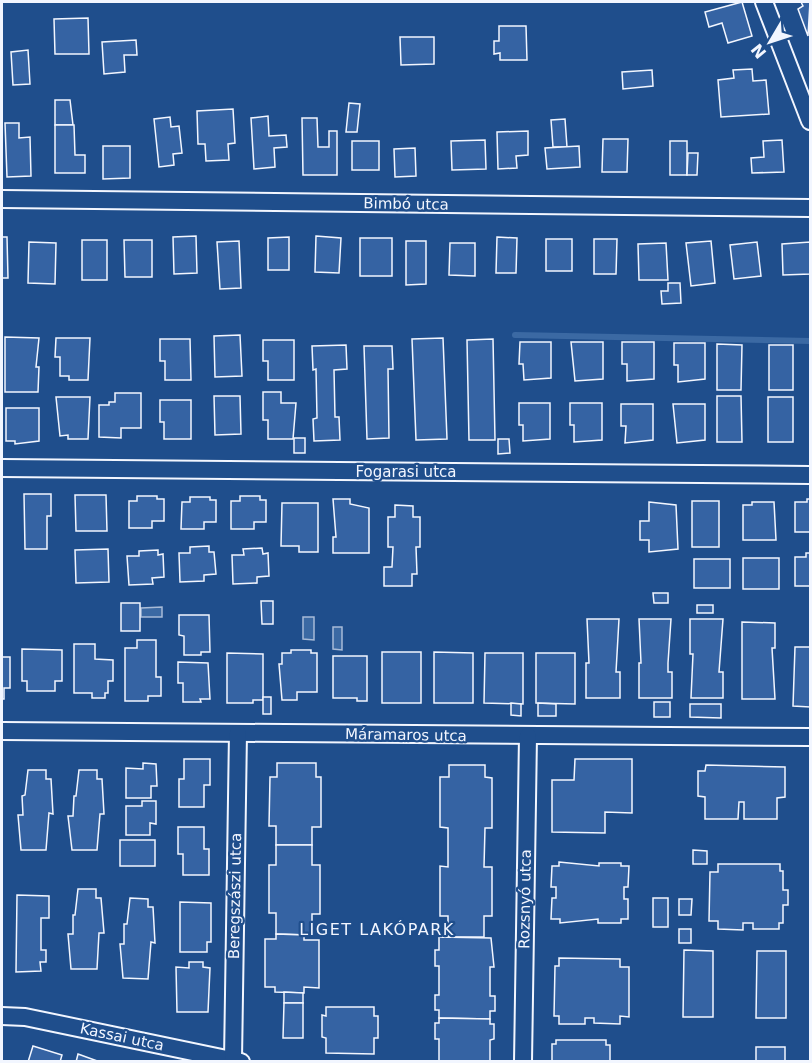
<svg xmlns="http://www.w3.org/2000/svg" width="812" height="1063" font-family="'DejaVu Sans',sans-serif">
  <style>
    .water { fill: #3b69a3; stroke: #a8bbd7; stroke-width: 1.5 }
    .lines { fill: none; stroke-linecap: round; stroke-linejoin: round }
    .stream { stroke: #3b69a3; stroke-width: 6 }
    .building { fill: #3563a3; stroke: #f2f6ff; stroke-width: 1.5 }
    .street-casing { stroke: #f2f6ff; stroke-width: 20 }
    .street { stroke: #1f4e8c; stroke-width: 16 }
    .labels { text-anchor: middle; dominant-baseline: central; stroke-width: 4.5; stroke-linejoin: round; paint-order: stroke }
    .street-label { font-size: 15px; fill: #f2f6ff; stroke: #1f4e8c }
    .neighbourhood-label { font-size: 16px; letter-spacing: 1.5px; fill: #f2f6ff; stroke: #1f4e8c }
  </style>
  <rect width="100%" height="100%" fill="#1f4e8c"/>
  <g class="water">
    <polygon points="162,607 162,617 141,617 141,608"/>
    <polygon points="303,617 314,617 314,640 303,639"/>
    <polygon points="333,627 342,627 342,650 333,649"/>
  </g>
  <g class="lines">
    <polyline class="stream" points="515,335 810,341"/>
  </g>
  <g class="building">
    <polygon points="742,2 752,36 728,43 722,23 709,27 705,12"/>
    <polygon points="801,2 810,2 808,36 798,9 803,6"/>
    <polygon points="88,18 89,54 55,54 54,19"/>
    <polygon points="499,26 526,26 527,60 500,60 500,53 494,54 494,41 499,41"/>
    <polygon points="400,37 434,37 434,64 401,65"/>
    <polygon points="136,40 137,55 124,55 125,72 104,74 102,42"/>
    <polygon points="28,50 30,84 13,85 11,52"/>
    <polygon points="752,69 753,81 766,80 769,114 721,117 718,80 734,78 733,70"/>
    <polygon points="652,70 653,86 623,89 622,72"/>
    <polygon points="55,100 70,100 73,125 55,125"/>
    <polygon points="349,103 360,104 357,132 346,132"/>
    <polygon points="233,109 235,143 228,144 229,160 206,161 205,144 198,144 197,111"/>
    <polygon points="268,116 269,136 286,135 287,147 274,148 275,167 254,169 251,118"/>
    <polygon points="170,117 171,127 179,126 182,153 173,154 174,165 159,167 154,119"/>
    <polygon points="302,118 317,118 318,147 329,147 329,131 337,131 337,175 303,175"/>
    <polygon points="565,119 567,147 553,147 551,120"/>
    <polygon points="5,123 19,123 19,138 30,137 31,176 7,177"/>
    <polygon points="55,125 74,125 75,155 85,155 85,173 55,173"/>
    <polygon points="528,131 528,155 516,156 517,168 498,169 497,132"/>
    <polygon points="603,139 628,139 627,172 602,172"/>
    <polygon points="485,140 486,169 452,170 451,141"/>
    <polygon points="782,140 784,172 752,173 751,158 764,157 763,141"/>
    <rect x="352" y="141" width="27" height="29"/>
    <rect x="670" y="141" width="17" height="34"/>
    <polygon points="103,146 130,146 130,178 103,179"/>
    <polygon points="579,146 580,167 547,169 545,148"/>
    <polygon points="415,148 416,176 395,177 394,149"/>
    <polygon points="688,153 698,153 697,175 687,175"/>
    <polygon points="196,236 197,273 174,274 173,237"/>
    <polygon points="316,236 341,238 339,273 315,272"/>
    <polygon points="2,237 7,237 8,278 2,278"/>
    <polygon points="289,237 289,270 268,270 268,238"/>
    <polygon points="497,237 517,238 516,273 496,273"/>
    <rect x="360" y="238" width="32" height="38"/>
    <rect x="546" y="239" width="26" height="32"/>
    <polygon points="594,239 617,239 616,274 594,274"/>
    <rect x="82" y="240" width="25" height="40"/>
    <polygon points="124,240 152,240 152,277 125,277"/>
    <polygon points="239,241 241,288 220,289 217,242"/>
    <polygon points="406,241 426,241 426,284 406,285"/>
    <polygon points="711,241 715,283 691,286 686,243"/>
    <polygon points="29,242 56,243 55,284 28,283"/>
    <polygon points="757,242 761,276 734,279 730,245"/>
    <polygon points="810,242 810,274 783,275 782,244"/>
    <polygon points="450,243 475,243 475,276 449,275"/>
    <polygon points="666,243 668,280 639,280 638,244"/>
    <polygon points="668,283 680,283 681,303 662,304 661,291 668,291"/>
    <polygon points="240,335 242,376 215,377 214,336"/>
    <polygon points="5,337 39,338 36,367 39,367 38,392 5,392"/>
    <polygon points="56,338 90,338 88,380 69,380 69,376 60,376 60,357 55,357"/>
    <polygon points="443,338 447,439 416,440 412,339"/>
    <polygon points="160,339 190,339 191,380 165,380 165,361 160,361"/>
    <polygon points="493,339 495,440 469,440 467,340"/>
    <polygon points="263,340 294,340 294,380 268,380 268,361 263,361"/>
    <polygon points="520,342 551,342 551,378 524,380 523,364 519,364"/>
    <polygon points="571,342 603,342 603,379 575,381"/>
    <polygon points="622,342 654,342 654,379 627,381 627,364 622,364"/>
    <polygon points="674,343 705,343 705,379 678,382 678,365 674,365"/>
    <polygon points="717,344 742,345 741,390 717,390"/>
    <polygon points="346,345 347,369 334,370 335,417 339,417 340,440 314,441 313,419 317,418 316,369 313,370 312,346"/>
    <rect x="769" y="345" width="24" height="45"/>
    <polygon points="364,346 392,346 393,369 388,369 389,438 367,439"/>
    <polygon points="263,392 281,392 281,403 296,403 293,439 268,439 268,420 263,420"/>
    <polygon points="115,393 141,393 141,428 121,428 121,438 99,437 99,405 109,405 109,402 115,402"/>
    <polygon points="214,396 240,396 241,434 215,435"/>
    <polygon points="717,396 741,396 742,442 717,442"/>
    <polygon points="56,397 90,397 88,439 68,439 68,435 60,436"/>
    <rect x="768" y="397" width="25" height="45"/>
    <polygon points="160,400 191,400 191,439 164,439 164,422 160,422"/>
    <polygon points="519,403 550,403 550,439 523,441 523,425 519,425"/>
    <polygon points="570,403 602,403 602,440 574,442 574,425 570,425"/>
    <polygon points="621,404 653,404 653,440 625,443 626,426 621,426"/>
    <polygon points="673,404 705,404 705,440 677,443"/>
    <polygon points="6,408 39,408 39,441 15,444 15,441 6,441"/>
    <rect x="294" y="438" width="11" height="15"/>
    <polygon points="498,439 509,439 510,453 498,454"/>
    <polygon points="24,494 51,494 51,516 47,516 47,549 25,549"/>
    <polygon points="75,495 106,495 107,531 76,531"/>
    <polygon points="137,496 157,496 157,499 164,499 164,521 152,521 152,528 129,528 129,501 137,501"/>
    <polygon points="240,496 260,496 260,500 266,500 266,522 254,522 254,529 231,529 231,501 240,501"/>
    <polygon points="190,497 210,497 210,500 216,500 216,522 204,522 204,529 181,529 182,502 190,502"/>
    <polygon points="333,499 350,499 350,504 369,508 369,553 333,553 333,537 336,537"/>
    <polygon points="807,499 810,499 810,532 795,532 795,502 807,502"/>
    <rect x="692" y="501" width="27" height="46"/>
    <polygon points="649,502 676,505 678,549 649,552 649,540 640,540 640,521 649,521"/>
    <polygon points="752,502 774,502 776,540 743,540 743,505 752,505"/>
    <polygon points="282,503 318,503 318,552 299,552 299,546 281,546"/>
    <polygon points="395,505 413,506 413,517 420,517 420,547 416,547 417,574 412,574 412,586 384,586 384,567 392,567 393,547 388,547 388,517 395,517"/>
    <polygon points="209,546 209,552 214,552 216,574 204,575 204,581 180,582 179,553 190,553 190,547"/>
    <polygon points="262,548 263,554 268,553 269,576 257,577 257,583 233,584 232,555 244,555 243,549"/>
    <polygon points="108,549 109,582 76,583 75,550"/>
    <polygon points="158,550 158,555 163,554 164,577 152,578 153,584 129,585 127,556 139,556 139,551"/>
    <polygon points="806,553 810,553 810,586 795,586 795,557 806,557"/>
    <rect x="743" y="558" width="36" height="31"/>
    <rect x="694" y="559" width="36" height="29"/>
    <polygon points="653,593 668,593 668,603 654,603"/>
    <polygon points="261,601 273,601 273,624 262,624"/>
    <rect x="121" y="603" width="19" height="28"/>
    <rect x="697" y="605" width="16" height="8"/>
    <polygon points="179,615 209,615 210,652 201,652 201,655 184,655 184,636 179,635"/>
    <polygon points="587,619 619,619 616,672 620,672 620,698 586,698 586,663 589,663"/>
    <polygon points="639,619 671,619 668,663 668,672 672,672 672,698 639,698 639,663 641,663"/>
    <polygon points="690,619 723,619 719,672 723,672 723,698 691,698 693,654 690,654"/>
    <polygon points="742,622 775,623 775,648 772,648 775,699 742,699"/>
    <polygon points="137,640 156,640 156,677 161,677 161,696 148,696 148,701 125,701 125,648 137,648"/>
    <polygon points="74,644 95,644 95,659 113,660 113,681 108,681 108,693 105,693 105,698 92,698 92,693 74,693"/>
    <polygon points="795,647 810,647 810,707 793,706"/>
    <polygon points="22,649 62,650 62,681 55,681 55,691 27,691 27,681 22,681"/>
    <polygon points="291,650 311,650 311,653 317,653 317,692 297,692 297,700 282,700 279,664 282,664 282,653 291,653"/>
    <rect x="382" y="652" width="39" height="51"/>
    <polygon points="434,652 473,653 473,703 434,703"/>
    <polygon points="227,653 263,654 263,700 253,700 253,703 227,703"/>
    <polygon points="485,653 523,653 523,704 484,703"/>
    <polygon points="536,653 575,653 575,704 536,703"/>
    <polygon points="333,656 367,656 367,701 357,701 357,698 333,698"/>
    <polygon points="2,657 10,657 10,688 4,688 4,699 2,699"/>
    <polygon points="178,662 208,663 210,699 200,699 201,702 183,702 183,683 178,683"/>
    <rect x="263" y="697" width="8" height="17"/>
    <rect x="654" y="702" width="16" height="15"/>
    <polygon points="511,703 521,704 521,716 511,715"/>
    <polygon points="538,703 556,704 556,716 538,716"/>
    <polygon points="690,704 721,704 721,718 690,717"/>
    <polygon points="184,759 210,759 210,785 204,785 204,807 179,807 179,779 184,779"/>
    <polygon points="575,759 632,759 632,813 605,812 605,833 552,832 552,780 574,780"/>
    <polygon points="143,763 156,764 157,786 151,786 151,798 126,798 126,768 143,769"/>
    <polygon points="277,763 316,763 316,777 321,777 321,827 312,827 312,845 276,845 276,826 269,826 270,777 277,777"/>
    <polygon points="449,765 485,765 485,777 492,778 492,828 485,828 484,867 492,867 492,916 484,916 484,937 448,937 448,916 440,916 440,866 448,867 448,828 440,827 440,777 449,777"/>
    <polygon points="706,765 785,767 785,797 777,798 777,819 744,819 744,802 739,802 738,819 705,819 705,797 698,796 698,771 705,771"/>
    <polygon points="28,770 46,770 46,779 51,779 53,814 49,813 46,850 21,850 18,815 23,815 22,796 25,795"/>
    <polygon points="79,770 97,770 97,779 102,779 104,814 100,814 97,850 72,850 68,816 73,816 74,796 76,796"/>
    <polygon points="142,801 156,801 156,824 150,823 150,835 126,835 126,806 142,806"/>
    <polygon points="178,827 204,827 204,849 209,849 209,875 183,875 183,854 178,854"/>
    <rect x="120" y="840" width="35" height="26"/>
    <polygon points="276,845 312,845 312,865 320,865 320,914 312,914 312,935 276,934 276,913 269,913 269,865 276,865"/>
    <polygon points="693,850 707,851 707,864 693,864"/>
    <polygon points="559,862 599,866 599,863 621,863 621,866 629,866 628,887 624,887 624,899 628,899 628,919 621,919 621,923 598,923 598,919 560,923 560,919 551,919 552,898 556,898 556,887 551,887 552,866 559,866"/>
    <polygon points="718,864 780,864 780,871 783,871 783,890 788,890 788,905 783,905 783,923 779,923 779,929 753,929 753,923 743,923 743,930 718,929 718,921 709,921 710,872 718,872"/>
    <polygon points="78,889 96,889 96,898 101,898 104,933 99,933 97,969 71,969 68,934 73,934 73,915 75,915"/>
    <polygon points="17,895 49,896 49,918 41,918 41,950 46,950 46,962 40,962 41,971 16,972"/>
    <polygon points="130,898 148,899 148,907 153,907 155,943 151,942 148,979 123,978 120,944 124,944 124,924 127,924"/>
    <rect x="653" y="898" width="15" height="29"/>
    <polygon points="679,899 692,899 691,915 679,915"/>
    <polygon points="180,902 211,903 211,942 207,942 207,952 180,952"/>
    <rect x="679" y="929" width="12" height="14"/>
    <polygon points="276,934 304,935 304,940 319,940 319,988 304,987 304,993 275,992 275,987 265,987 265,939 276,939"/>
    <polygon points="439,937 491,938 494,967 490,967 490,996 495,996 495,1011 490,1011 490,1019 439,1018 439,1010 435,1010 435,995 439,995 439,966 435,966 435,950 439,950"/>
    <polygon points="684,950 713,951 713,1017 683,1017"/>
    <polygon points="757,951 786,951 786,1018 756,1018"/>
    <polygon points="559,958 620,959 620,967 629,967 629,1017 620,1016 620,1024 594,1023 594,1018 585,1018 585,1024 559,1024 559,1016 554,1016 555,966 559,966"/>
    <polygon points="189,962 203,962 203,967 210,968 208,1012 177,1012 176,967 189,968"/>
    <polygon points="284,992 303,993 303,1003 284,1003"/>
    <polygon points="284,1003 303,1003 303,1038 283,1038"/>
    <polygon points="326,1007 374,1007 374,1016 378,1016 378,1038 374,1038 374,1054 326,1053 326,1038 322,1037 322,1015 326,1016"/>
    <polygon points="439,1018 490,1019 490,1024 494,1024 494,1039 490,1040 490,1062 439,1062 439,1039 435,1039 435,1023 439,1023"/>
    <polygon points="556,1040 606,1040 606,1045 610,1045 610,1062 552,1062 552,1044 556,1044"/>
    <polygon points="33,1046 62,1055 60,1062 28,1062"/>
    <rect x="756" y="1047" width="29" height="15"/>
    <polygon points="78,1054 100,1062 76,1062"/>
  </g>
  <g class="lines">
    <g class="street-casing">
      <g id="street">
        <polyline points="764,2 810,121"/>
        <polyline points="2,199 810,208"/>
        <polyline points="2,468 810,475"/>
        <polyline points="2,731 810,737"/>
        <polyline points="2,1016 25,1017 241,1062"/>
        <polyline points="233,1060 238,733"/>
        <polyline points="523,1062 528,736"/>
      </g>
    </g>
    <use href="#street" class="street"/>
  </g>
  <g class="labels">
    <g class="street-label">
      <text transform="translate(406 204) rotate(1)">Bimbó utca</text>
      <text x="406" y="472">Fogarasi utca</text>
      <text transform="translate(406 735) rotate(1)">Máramaros utca</text>
      <text transform="translate(235 896) rotate(-89)">Beregszászi utca</text>
      <text transform="translate(525 899) rotate(-89)">Rozsnyó utca</text>
      <text transform="translate(122 1037) rotate(12)">Kassai utca</text>
    </g>
    <g class="neighbourhood-label">
      <text x="377" y="929">LIGET LAKÓPARK</text>
    </g>
  </g>
  <rect width="812" height="1063" fill="none" stroke="#f2f6ff" stroke-width="6"/>
  <g transform="translate(770 42) rotate(231)" stroke="#1f4e8c" stroke-width="4.5" paint-order="stroke">
  <path d="M0-4.5L10 22L0 15L-10 22Z" fill="#f2f6ff"/>
  <text y="-9" font-size="16" font-weight="bold" text-anchor="middle" fill="#f2f6ff">N</text>
  </g>
</svg>
